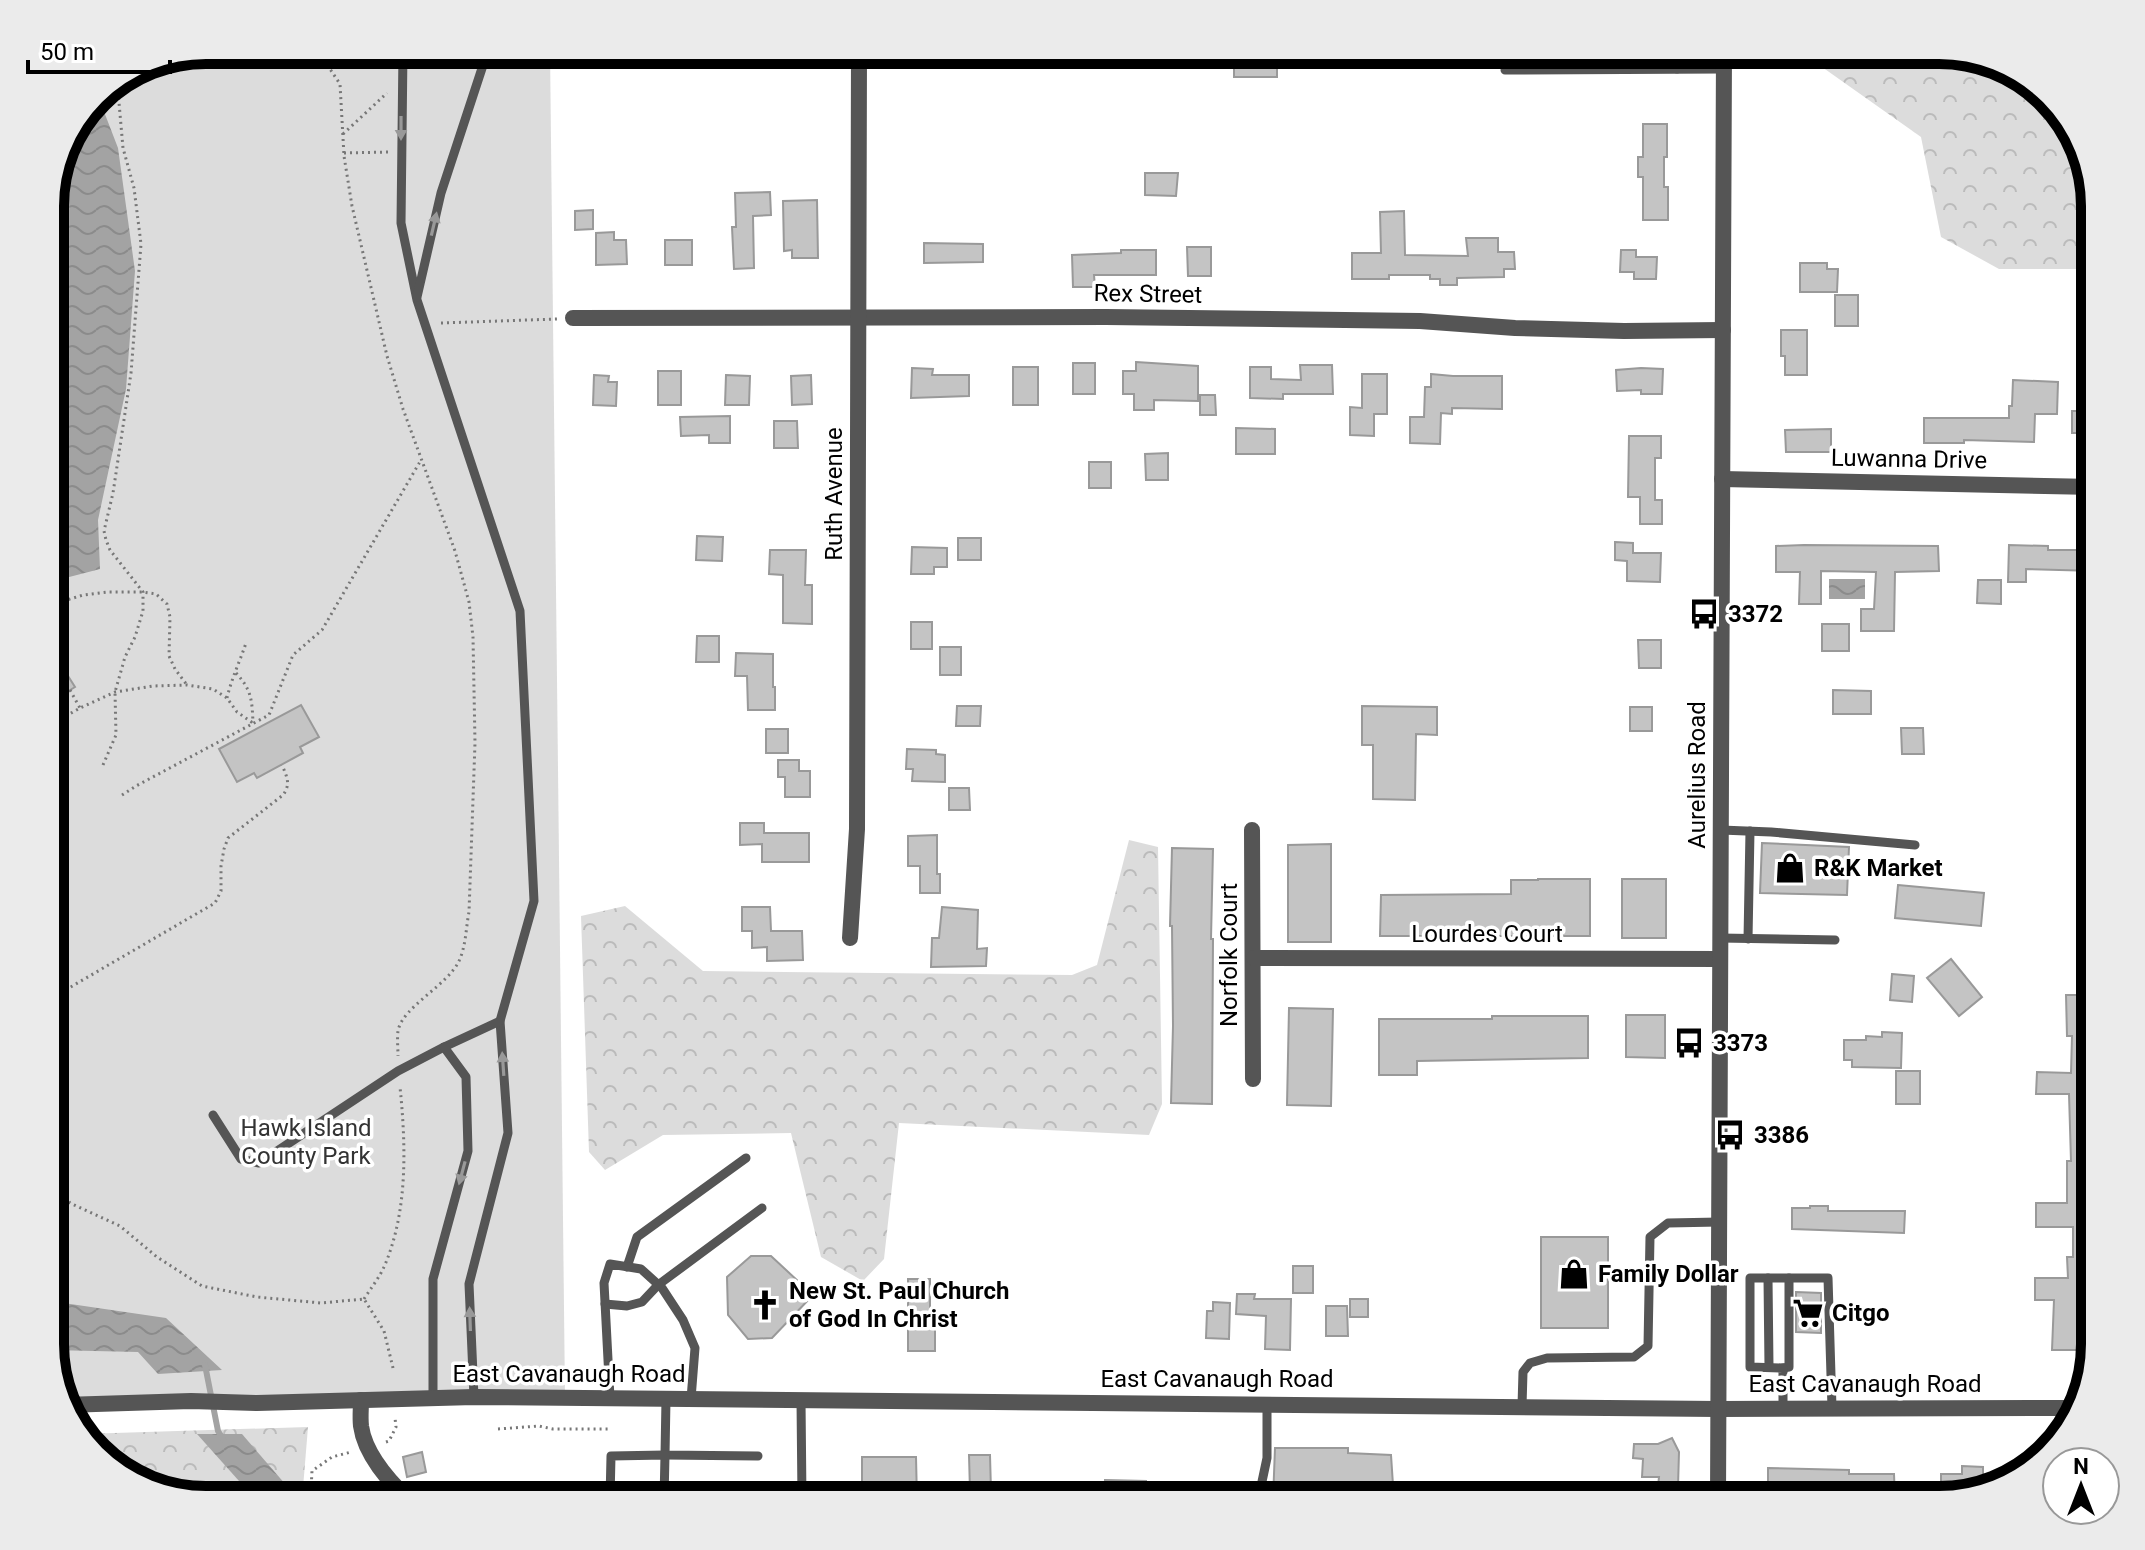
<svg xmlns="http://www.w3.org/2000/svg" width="2145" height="1550" font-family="Roboto,sans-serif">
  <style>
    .forest { fill: url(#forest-crowns) }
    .park { fill: #dcdcdc }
    .water { fill: url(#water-waves) }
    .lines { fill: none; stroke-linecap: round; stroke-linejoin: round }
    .stream { stroke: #a3a3a3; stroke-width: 6 }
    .building { fill: #c4c4c4; stroke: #999; stroke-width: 2 }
    .path { stroke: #777; stroke-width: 3; stroke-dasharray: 2 4; stroke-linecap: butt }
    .service { stroke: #555; stroke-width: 9 }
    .minor { stroke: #555; stroke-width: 16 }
    .tertiary { stroke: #555; stroke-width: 16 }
    .oneway { fill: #999 }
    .labels { text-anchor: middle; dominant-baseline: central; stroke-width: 7; stroke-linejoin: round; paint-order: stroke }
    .street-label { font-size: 24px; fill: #000; stroke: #fff }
    .poi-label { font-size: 24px; font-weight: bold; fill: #000; stroke: #fff; text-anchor: start }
    .park-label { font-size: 24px; fill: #333; stroke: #fff }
    .rim { fill: none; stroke: #000; stroke-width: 10 }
  </style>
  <defs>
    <pattern id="forest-crowns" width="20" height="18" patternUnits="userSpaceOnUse" patternTransform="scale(2)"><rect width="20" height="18" fill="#dcdcdc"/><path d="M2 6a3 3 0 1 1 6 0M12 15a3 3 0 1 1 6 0" fill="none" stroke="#bbb"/></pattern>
    <pattern id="water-waves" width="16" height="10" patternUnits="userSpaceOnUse" patternTransform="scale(2)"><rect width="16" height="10" fill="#a3a3a3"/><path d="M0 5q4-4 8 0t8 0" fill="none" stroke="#8b8b8b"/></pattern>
  </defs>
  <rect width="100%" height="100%" fill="#fff"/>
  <g class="forest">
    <polygon points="1798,50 1939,50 2034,82 2079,137 2095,206 2095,269 1999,269 1941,237 1921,137"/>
    <polygon points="1129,840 1158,847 1162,1104 1149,1135 899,1123 884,1259 863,1281 821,1257 791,1133 663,1135 605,1170 589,1152 581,916 625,906 703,971 1072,975 1097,965"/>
    <polygon points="308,1427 302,1500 206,1500 111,1468 83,1434"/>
  </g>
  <polygon class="park" points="206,50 550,50 565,1398 63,1399 50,1354 50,196 66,137 103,89 147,62"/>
  <g class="water">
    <polygon points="98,96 118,148 135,271 126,389 98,520 100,569 50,582 50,196 66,137"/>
    <rect x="1829" y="579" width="36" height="20"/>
    <polygon points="50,1301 166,1318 222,1370 158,1374 138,1352 50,1350"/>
    <polygon points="197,1434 242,1434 299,1500 256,1500"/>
  </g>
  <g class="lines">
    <polyline class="stream" points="205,1365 218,1431 223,1439"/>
  </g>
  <g class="building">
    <polygon points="1252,50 1277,50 1277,77 1234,77 1234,58 1252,59"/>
    <polygon points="1643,124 1667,124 1667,157 1664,157 1664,187 1668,187 1668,220 1643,220 1643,177 1638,177 1638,157 1643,157"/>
    <polygon points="1145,173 1178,173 1176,196 1145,195"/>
    <polygon points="770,192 771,215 753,216 754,268 734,269 732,227 736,227 735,193"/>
    <polygon points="817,200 818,258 792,258 792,250 784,251 783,201"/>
    <polygon points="593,210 593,229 575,230 575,211"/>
    <polygon points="1404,211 1405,255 1468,256 1466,238 1498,238 1498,252 1514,252 1515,269 1504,269 1504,277 1457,278 1457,285 1440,285 1440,279 1430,279 1430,275 1389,275 1389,279 1352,279 1352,253 1381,253 1380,212"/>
    <polygon points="614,232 614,240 626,240 627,264 596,265 596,233"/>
    <rect x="665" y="240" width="27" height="25"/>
    <polygon points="924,243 983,244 983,262 924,263"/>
    <polygon points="1187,247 1211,247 1211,276 1188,276"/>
    <polygon points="1121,250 1156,250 1156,275 1094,275 1095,287 1073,287 1072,255 1121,253"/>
    <polygon points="1621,250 1636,250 1636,257 1657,257 1656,279 1634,279 1634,272 1620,272"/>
    <polygon points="1800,263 1827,263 1827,269 1838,269 1837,292 1800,292"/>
    <rect x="1835" y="295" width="23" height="31"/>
    <polygon points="1781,330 1807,330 1807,375 1785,375 1785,356 1781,356"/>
    <polygon points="1136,362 1198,366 1198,401 1154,400 1154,410 1134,410 1134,394 1123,394 1123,371 1136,371"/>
    <rect x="1073" y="363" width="22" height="31"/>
    <polygon points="1300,365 1332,365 1333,394 1283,394 1283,399 1250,398 1250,367 1271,367 1271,379 1301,380"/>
    <rect x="1013" y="367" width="25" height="38"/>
    <polygon points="912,368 933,369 932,375 969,375 969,396 911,398"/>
    <polygon points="1641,368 1663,369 1662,394 1641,394 1641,390 1617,391 1616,370"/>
    <rect x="658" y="371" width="23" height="34"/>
    <polygon points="1362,374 1387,374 1387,414 1374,414 1374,436 1350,435 1350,407 1362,408"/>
    <polygon points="1431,374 1453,376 1502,376 1502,409 1452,408 1452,414 1441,413 1440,444 1410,443 1410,417 1424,417 1425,387 1431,387"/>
    <polygon points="594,375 609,376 608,382 617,382 616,406 593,405"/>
    <polygon points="726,375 750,376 749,405 725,405"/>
    <polygon points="811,375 812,404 792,405 791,376"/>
    <polygon points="2013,380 2058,382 2057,414 2035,414 2034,442 1964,440 1964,443 1924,443 1924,418 2009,418 2009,406 2012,406"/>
    <polygon points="1200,395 1215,395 1216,415 1200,415"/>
    <rect x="2072" y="411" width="23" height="22"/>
    <polygon points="730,416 730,443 709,443 709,435 681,436 680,417"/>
    <polygon points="774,421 797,421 798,448 774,448"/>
    <polygon points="1236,428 1275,429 1275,454 1236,454"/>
    <polygon points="1831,429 1831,452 1786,452 1785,430"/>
    <polygon points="1629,436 1661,436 1661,458 1655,458 1655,500 1662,500 1662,524 1640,524 1640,497 1628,497"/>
    <polygon points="1168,453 1168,480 1146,480 1145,454"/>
    <rect x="1089" y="462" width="22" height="26"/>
    <polygon points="697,536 723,537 722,561 696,560"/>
    <rect x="958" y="538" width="23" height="22"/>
    <polygon points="1615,542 1633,543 1633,553 1661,553 1660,582 1627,581 1627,561 1615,560"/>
    <polygon points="2080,544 2095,544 2095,571 2026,569 2026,582 2008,582 2009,545 2048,546 2048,550 2080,550"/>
    <polygon points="1804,545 1938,546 1939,571 1895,572 1894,631 1861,631 1861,609 1874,609 1876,572 1821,571 1821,604 1799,604 1800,572 1776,572 1776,546"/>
    <polygon points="912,547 947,548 947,567 934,567 934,574 911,574"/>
    <polygon points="770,550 806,550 805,585 812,585 812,624 783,623 783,575 769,574"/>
    <polygon points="1978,580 2001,580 2001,604 1977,603"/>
    <rect x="911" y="622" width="21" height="27"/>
    <rect x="1822" y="624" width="27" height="27"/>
    <polygon points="697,636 719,636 719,662 696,662"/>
    <polygon points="1638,640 1661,640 1661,668 1639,668"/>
    <rect x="940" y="647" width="21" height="28"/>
    <polygon points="736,653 773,654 773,687 775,687 775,710 748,710 747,676 735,676"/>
    <polygon points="61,665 75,687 62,695 50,677 50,672"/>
    <polygon points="1833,690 1871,691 1871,714 1833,714"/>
    <polygon points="301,705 319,737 300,747 303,753 257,778 254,773 237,782 219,749"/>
    <polygon points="957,706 981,706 980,726 956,726"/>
    <polygon points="1362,706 1437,707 1437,735 1416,734 1415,800 1373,799 1373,745 1362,745"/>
    <rect x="1630" y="707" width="22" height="24"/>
    <polygon points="1901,728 1923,728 1924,754 1902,754"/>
    <rect x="766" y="729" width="22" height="24"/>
    <polygon points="907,749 936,750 936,754 945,755 945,782 912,781 913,769 906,769"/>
    <polygon points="778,760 799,760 799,771 810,771 810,797 785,797 785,777 778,777"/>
    <polygon points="949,788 969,788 970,810 949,810"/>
    <polygon points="740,823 764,823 764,833 809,833 809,862 762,862 762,844 740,845"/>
    <polygon points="937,835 937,874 940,874 940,893 920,893 920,866 908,866 908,836"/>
    <polygon points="1762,843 1849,847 1847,895 1760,893"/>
    <polygon points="1331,844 1331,942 1288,942 1288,845"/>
    <polygon points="1172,848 1213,849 1211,939 1213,939 1212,1104 1171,1103 1173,1026 1172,926 1170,926"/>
    <polygon points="1538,879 1590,879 1590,936 1380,936 1381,895 1511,894 1511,880 1538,880"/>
    <rect x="1622" y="879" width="44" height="59"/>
    <polygon points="1898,885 1984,893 1981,926 1895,918"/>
    <polygon points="742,907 770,907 771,931 802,931 803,960 767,961 767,947 752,948 752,931 742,931"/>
    <polygon points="942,907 978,910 977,949 987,948 986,966 931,967 932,938 939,938"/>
    <polygon points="1951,959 1982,997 1959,1016 1927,978"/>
    <polygon points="1892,974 1914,976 1912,1002 1890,1000"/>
    <polygon points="2066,995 2095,995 2095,1015 2091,1015 2092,1049 2095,1049 2094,1329 2078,1328 2078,1350 2052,1350 2054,1300 2035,1300 2035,1278 2068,1278 2067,1257 2073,1257 2073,1227 2036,1227 2036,1203 2067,1203 2067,1161 2071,1161 2069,1094 2036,1094 2037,1072 2071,1073 2072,1036 2067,1036"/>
    <polygon points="1289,1008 1333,1009 1331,1106 1287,1105"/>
    <polygon points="1626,1015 1665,1015 1665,1058 1626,1057"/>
    <polygon points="1492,1016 1588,1016 1588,1058 1417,1061 1417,1075 1379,1075 1379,1019 1492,1019"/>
    <polygon points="1882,1032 1902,1033 1901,1068 1852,1067 1852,1060 1844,1060 1844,1040 1866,1040 1866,1036 1882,1037"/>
    <rect x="1896" y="1071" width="24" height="33"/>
    <polygon points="1810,1206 1828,1206 1828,1211 1905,1211 1904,1233 1792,1229 1792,1208 1810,1208"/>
    <rect x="1541" y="1237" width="67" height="91"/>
    <polygon points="751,1256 771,1256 813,1295 772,1338 748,1339 728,1315 727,1277"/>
    <rect x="1293" y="1266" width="20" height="27"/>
    <polygon points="908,1279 930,1279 930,1328 935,1328 935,1351 908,1351"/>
    <polygon points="1796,1292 1821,1293 1821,1333 1796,1332"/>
    <polygon points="1237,1294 1255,1294 1254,1299 1291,1299 1290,1350 1265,1349 1266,1316 1236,1314"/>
    <rect x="1350" y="1299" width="18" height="18"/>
    <polygon points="1213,1302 1230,1303 1229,1339 1206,1338 1207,1311 1213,1311"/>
    <polygon points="1326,1306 1347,1306 1348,1336 1326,1336"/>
    <polygon points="1672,1438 1679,1452 1678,1487 1658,1486 1659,1477 1642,1477 1643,1459 1633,1458 1634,1444 1658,1444"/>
    <polygon points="1275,1448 1348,1448 1348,1453 1391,1455 1394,1500 1273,1500"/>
    <polygon points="422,1452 426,1472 407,1477 403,1457"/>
    <polygon points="969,1455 990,1455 991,1491 970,1491"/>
    <polygon points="862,1457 916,1457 917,1500 862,1500"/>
    <polygon points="1962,1466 1983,1467 1983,1488 1975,1487 1975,1492 1941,1499 1941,1474 1962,1474"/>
    <polygon points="1768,1468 1849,1470 1849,1474 1894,1474 1895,1500 1768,1500"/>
    <polygon points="1105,1480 1146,1481 1146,1500 1104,1500"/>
    <rect x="701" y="1484" width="66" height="16"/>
  </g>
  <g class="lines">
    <g class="path">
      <path d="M193 53 207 56 310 54 326 63 340 84 344 156 352 206 387 356 403 409 455 551 469 602 473 637 475 743 469 912C466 927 466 946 459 961 447 986 402 1007 398 1031 397 1039 398 1048 398 1056"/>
      <path d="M155 60C169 71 184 67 196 53"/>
      <polyline points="343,134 387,93"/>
      <polyline points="344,153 388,152"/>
      <polyline points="441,323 557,319"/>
      <polyline points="57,603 83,595 107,592 143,592 156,594 167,604 170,617 169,656 175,669 187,685"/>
      <polyline points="50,607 57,603 50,591"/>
      <path d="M236 673C252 690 252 701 253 723"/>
      <polyline points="70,690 80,708"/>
      <path d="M227 698C231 680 240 661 246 643"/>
      <polyline points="50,725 80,708 115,692 153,686 187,685 213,689 227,698 237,712 253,723"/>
      <polyline points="103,765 116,735 115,692 125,657 135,637 143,611 143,592 110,550 106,540 104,531 113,493 131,373 141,244 134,188 123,148 117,80"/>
      <polyline points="122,795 136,786 269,715 293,655 322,630 421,460"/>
      <path d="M50 999 215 903 221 891V866L224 849 228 838 283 795C291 784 287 777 282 765"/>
      <polyline points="50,1171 70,1203 120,1226 157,1257 202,1286 257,1297 321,1303 364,1299 384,1331 393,1368"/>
      <path d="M364 1299C371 1288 379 1278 384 1267 408 1212 406 1146 400 1087"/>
      <polyline points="498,1429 539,1426 553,1429 608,1429"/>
      <polyline points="386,1442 389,1441 396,1427 395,1418"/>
      <polyline points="320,1500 311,1489 312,1471 332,1457 351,1452"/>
    </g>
    <g class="service">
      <polyline points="403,50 401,223 417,300 520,611 534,901 500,1021 508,1133 469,1284 474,1397"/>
      <polyline points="1677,50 1677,69"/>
      <polyline points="1505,70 1724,69"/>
      <polyline points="417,297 441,193 488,50"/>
      <polyline points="1721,830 1771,832 1915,845"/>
      <polyline points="1720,938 1835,940"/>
      <polyline points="1748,939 1750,831"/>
      <polyline points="213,1115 241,1159 259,1163 398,1071 444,1047 500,1021"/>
      <polyline points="627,1267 637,1237 746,1158"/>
      <polyline points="1768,1278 1769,1367"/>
      <polyline points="605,1304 627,1306 642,1302 658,1285 762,1208"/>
      <polyline points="1783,1368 1789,1367 1789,1278"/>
      <polyline points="433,1397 433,1279 468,1151 466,1077 444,1047"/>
      <polyline points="610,1398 604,1283 610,1264 641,1269 662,1288 683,1320 695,1348 691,1399"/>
      <polyline points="666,1399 665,1455 758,1456"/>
      <polyline points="801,1400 802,1500"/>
      <polyline points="1522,1406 1523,1372 1530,1363 1547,1358 1634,1357 1648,1346 1650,1237 1668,1223 1719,1222"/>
      <polyline points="1783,1408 1783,1368 1750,1367 1750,1278 1828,1278 1832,1408"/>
      <polyline points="610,1500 611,1456 665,1455 664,1500"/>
      <polyline points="1260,1500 1260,1491 1267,1458 1267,1404"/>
    </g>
    <g class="minor">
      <polyline points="573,318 1106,317 1420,321 1515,328 1624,331 1723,330"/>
      <polyline points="1722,479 2095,487"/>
      <polyline points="1252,830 1253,1079"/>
      <polyline points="850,938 857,829 859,50"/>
      <polyline points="1254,958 1720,959"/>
      <path d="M361 1400C361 1408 360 1417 361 1426 365 1455 389 1481 409 1500"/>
    </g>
    <g class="tertiary">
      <polyline points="64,1405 191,1401 257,1403 474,1397 1718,1409 2073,1408"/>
      <polyline points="1718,1500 1724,50"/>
    </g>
  </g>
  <defs><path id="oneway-solid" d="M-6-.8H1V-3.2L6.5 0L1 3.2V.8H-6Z" transform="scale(2)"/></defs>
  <g class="oneway">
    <use href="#oneway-solid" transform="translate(401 128) rotate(90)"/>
    <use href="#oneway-solid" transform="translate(434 224) rotate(-77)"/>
    <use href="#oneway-solid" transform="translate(503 1064) rotate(-94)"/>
    <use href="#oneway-solid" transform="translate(462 1173) rotate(105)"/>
    <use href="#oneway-solid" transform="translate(470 1319) rotate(-92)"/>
  </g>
  <defs>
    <g id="bus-bare" transform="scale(2.4)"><path d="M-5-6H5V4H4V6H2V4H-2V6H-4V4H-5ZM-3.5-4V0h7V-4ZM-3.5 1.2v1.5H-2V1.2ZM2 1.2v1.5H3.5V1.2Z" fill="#000" stroke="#fff" stroke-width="2.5" paint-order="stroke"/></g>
    <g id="shop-bare" transform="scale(2.4)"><path d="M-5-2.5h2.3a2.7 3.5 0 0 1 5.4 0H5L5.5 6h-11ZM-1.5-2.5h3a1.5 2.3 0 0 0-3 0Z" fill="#000" stroke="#fff" stroke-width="2.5" paint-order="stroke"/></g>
    <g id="church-bare" transform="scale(2.4)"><path d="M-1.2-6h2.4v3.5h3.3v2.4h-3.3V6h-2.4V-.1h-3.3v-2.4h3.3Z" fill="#000" stroke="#fff" stroke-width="2.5" paint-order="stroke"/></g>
    <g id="supermarket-bare" transform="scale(2.4)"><path d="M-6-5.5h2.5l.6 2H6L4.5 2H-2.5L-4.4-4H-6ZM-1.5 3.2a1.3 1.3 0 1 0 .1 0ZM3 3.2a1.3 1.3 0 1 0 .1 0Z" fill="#000" stroke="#fff" stroke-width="2.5" paint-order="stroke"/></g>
  </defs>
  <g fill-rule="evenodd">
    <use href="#bus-bare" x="1704" y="614"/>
    <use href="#shop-bare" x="1790" y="868"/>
    <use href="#bus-bare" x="1689" y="1043"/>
    <use href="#bus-bare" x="1730" y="1135"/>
    <use href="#shop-bare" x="1574" y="1274"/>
    <use href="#church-bare" x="765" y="1305"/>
    <use href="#supermarket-bare" x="1808" y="1313"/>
  </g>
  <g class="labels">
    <g class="street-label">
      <text transform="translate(1148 294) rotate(1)">Rex Street</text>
      <text transform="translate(1909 459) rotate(1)">Luwanna Drive</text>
      <text transform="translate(834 494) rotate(-90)">Ruth Avenue</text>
      <text transform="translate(1697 775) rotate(-90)">Aurelius Road</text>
      <text x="1487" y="934">Lourdes Court</text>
      <text transform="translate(1229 955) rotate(-90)">Norfolk Court</text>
      <text x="569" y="1374">East Cavanaugh Road</text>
      <text x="1217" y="1379">East Cavanaugh Road</text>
      <text x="1865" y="1384">East Cavanaugh Road</text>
    </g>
    <g class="poi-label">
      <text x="1728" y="614">3372</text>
      <text x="1814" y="868">R&amp;K Market</text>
      <text x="1713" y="1043">3373</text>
      <text x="1754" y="1135">3386</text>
      <text x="1598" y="1274">Family Dollar</text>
      <text x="789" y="1291">New St. Paul Church<tspan x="789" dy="28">of God In Christ</tspan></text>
      <text x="1832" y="1313">Citgo</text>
    </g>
    <g class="park-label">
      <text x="306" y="1128">Hawk Island<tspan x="306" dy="28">County Park</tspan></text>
    </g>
  </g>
  <path d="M0 0H2145V1550H0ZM206 64H1939A142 142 0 0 1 2081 206V1344A142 142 0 0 1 1939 1486H206A142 142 0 0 1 64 1344V206A142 142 0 0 1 206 64Z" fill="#ebebeb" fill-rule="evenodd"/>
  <path class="rim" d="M206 64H1939A142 142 0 0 1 2081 206V1344A142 142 0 0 1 1939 1486H206A142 142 0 0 1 64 1344V206A142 142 0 0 1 206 64Z"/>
  <g transform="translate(2081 1486)"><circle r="38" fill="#ffffff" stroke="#999999" stroke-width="2"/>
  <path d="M0-6L14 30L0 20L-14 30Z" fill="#000000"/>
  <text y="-12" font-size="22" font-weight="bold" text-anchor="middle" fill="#000000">N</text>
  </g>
  <path d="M28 60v12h142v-12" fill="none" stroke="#000000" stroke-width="4"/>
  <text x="40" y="60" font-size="24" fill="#000000" stroke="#ffffff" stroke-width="6" paint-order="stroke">50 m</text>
</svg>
